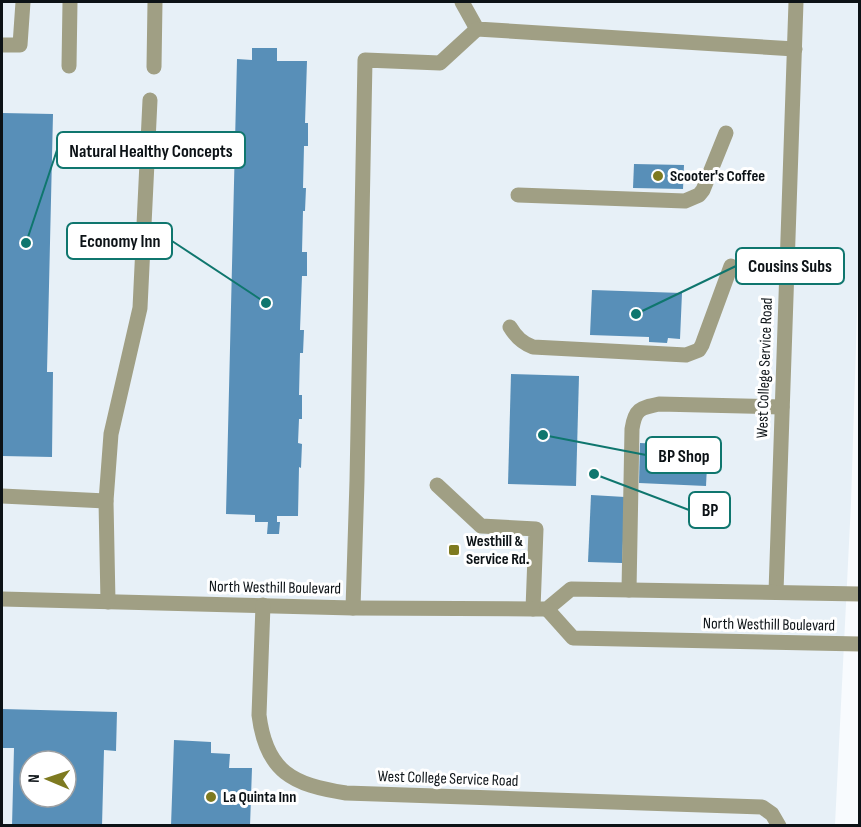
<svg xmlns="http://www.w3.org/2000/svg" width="861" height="827" font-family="'Sofia Sans Condensed',sans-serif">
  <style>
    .built { fill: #e7f0f7; fill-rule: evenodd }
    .building { fill: #588fb8; fill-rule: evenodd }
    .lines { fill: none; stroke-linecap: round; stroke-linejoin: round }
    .minor { stroke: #a09f84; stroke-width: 15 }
    .poi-dot { fill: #7e7a20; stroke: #fff; stroke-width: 2 }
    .labels { text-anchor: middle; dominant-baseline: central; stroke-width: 6; stroke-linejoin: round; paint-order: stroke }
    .poi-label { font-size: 16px; font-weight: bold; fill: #0c1216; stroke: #fff; text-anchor: start }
    .street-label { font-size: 16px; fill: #0c1216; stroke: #fff }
    .leader { fill: none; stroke: #0f766e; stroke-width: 2 }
    .callout-dot { fill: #0f766e; stroke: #fff; stroke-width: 2 }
    .callout { fill: #fff; stroke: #0f766e; stroke-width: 2 }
    .callout-label { font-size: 18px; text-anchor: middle; font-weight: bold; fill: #0c1216 }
  </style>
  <rect width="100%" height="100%" fill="#f8fbfe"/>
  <path class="built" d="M2 2H859V252L851 503 835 825 2 826ZM30 761H66V797H30Z"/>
  <g class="building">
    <polygon points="252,48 277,48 277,61 307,61 305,123 308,123 308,146 304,146 303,188 306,188 305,211 303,211 302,252 307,252 307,276 302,276 300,330 304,330 303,353 300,353 299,395 302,395 302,419 299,419 298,443 302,444 301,468 299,467 298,516 277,516 277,522 280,522 279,534 267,534 268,522 255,522 255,515 226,514 237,59 252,60"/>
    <polygon points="2,113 53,114 47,372 53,372 52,457 2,456"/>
    <polygon points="634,164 684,165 683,189 633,188"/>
    <polygon points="592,290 682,293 680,339 668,338 667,343 649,342 649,337 590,335"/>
    <polygon points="511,374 579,376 576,486 508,484"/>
    <polygon points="640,443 708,446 706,486 639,483"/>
    <polygon points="591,495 625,497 622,563 588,562"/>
    <path d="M2 709 117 712 116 751 104 750 102 826H12L14 748H2ZM30 761H66V797H30Z"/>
    <polygon points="174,740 211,742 211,753 230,754 229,768 252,768 250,826 171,826"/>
  </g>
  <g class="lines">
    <g class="minor">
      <polyline points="462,2 477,29 795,49"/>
      <polyline points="2,45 20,45 23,2"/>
      <polyline points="69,66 70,2"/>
      <polyline points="154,67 155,2"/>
      <polyline points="518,195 685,201 699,195 703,190 726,133"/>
      <path d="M510 327C516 337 522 343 533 347L686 355 699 350 702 345 731 266"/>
      <polyline points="437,485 481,526 536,529 533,609"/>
      <polyline points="2,496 106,501"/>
      <path d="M629 590 632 429C635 409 640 408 659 404L782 407"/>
      <polyline points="776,592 796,2"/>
      <polyline points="2,599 353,608 533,609 547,609 571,589 860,594"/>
      <polyline points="108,602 106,501 111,434 140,308 150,100"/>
      <path d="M263 605 259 715C266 772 293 785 346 793L762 807 772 814 779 826"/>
      <polyline points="353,608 357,481 365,60 440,63 477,29"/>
      <polyline points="547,609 573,638 860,644"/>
    </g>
  </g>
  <g class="poi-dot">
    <circle cx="658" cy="176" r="6"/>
    <rect x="448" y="544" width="12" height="12" rx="3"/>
    <circle cx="211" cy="797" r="6"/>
  </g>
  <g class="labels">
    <g class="poi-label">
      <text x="670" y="176">Scooter's Coffee</text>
      <text x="466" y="541">Westhill &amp;<tspan x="466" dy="18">Service Rd.</tspan></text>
      <text x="223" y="797">La Quinta Inn</text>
    </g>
    <g class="street-label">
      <text transform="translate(765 368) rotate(-88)">West College Service Road</text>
      <text transform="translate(275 588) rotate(1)">North Westhill Boulevard</text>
      <text transform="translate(769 625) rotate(1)">North Westhill Boulevard</text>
      <text transform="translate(448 779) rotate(2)">West College Service Road</text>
    </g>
  </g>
  <path class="leader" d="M26 243L57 150M266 303L172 241M636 314L736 266M543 435L646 455M594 474L689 510"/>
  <g class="callout-dot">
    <circle cx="26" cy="243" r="6"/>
    <circle cx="266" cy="303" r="6"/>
    <circle cx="636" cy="314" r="6"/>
    <circle cx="543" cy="435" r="6"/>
    <circle cx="594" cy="474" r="6"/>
  </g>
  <g class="callout">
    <rect x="57" y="132" width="188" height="36" rx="6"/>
    <rect x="67" y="223" width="105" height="36" rx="6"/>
    <rect x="736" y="248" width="108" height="36" rx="6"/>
    <rect x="646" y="437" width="75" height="36" rx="6"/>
    <rect x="689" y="492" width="41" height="36" rx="6"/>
  </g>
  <g class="callout-label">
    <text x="151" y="157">Natural Healthy Concepts</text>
    <text x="120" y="247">Economy Inn</text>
    <text x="790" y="272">Cousins Subs</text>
    <text x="684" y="462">BP Shop</text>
    <text x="710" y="516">BP</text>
  </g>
  <rect width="861" height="827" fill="none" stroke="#0c1216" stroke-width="6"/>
  <g transform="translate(48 779) rotate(272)"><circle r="28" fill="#ffffff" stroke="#9ea0a2" stroke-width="1.5"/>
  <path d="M0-4.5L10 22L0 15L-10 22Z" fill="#7e7a20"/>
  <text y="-9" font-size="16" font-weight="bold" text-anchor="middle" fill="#0c1216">N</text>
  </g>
</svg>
